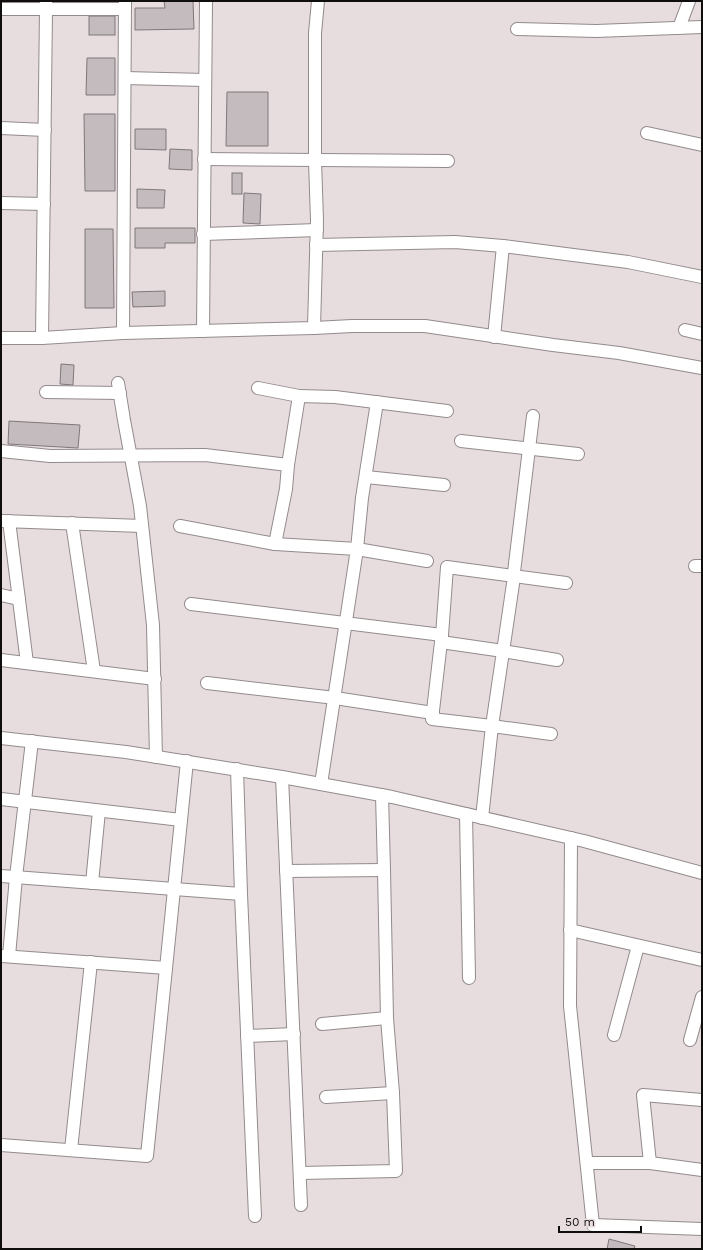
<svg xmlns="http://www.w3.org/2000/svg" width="703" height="1250" font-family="'Work Sans',sans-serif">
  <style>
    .building { fill: #c3bbbe; stroke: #7f787b }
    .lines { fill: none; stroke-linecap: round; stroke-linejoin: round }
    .minor-casing { stroke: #938b8b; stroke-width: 14 }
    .minor { stroke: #fff; stroke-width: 12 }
  </style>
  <rect width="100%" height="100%" fill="#e7ddde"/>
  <g class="building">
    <polygon points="164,1 193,1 194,29 135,30 135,8 165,8"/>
    <rect x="89" y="16" width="26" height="19"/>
    <polygon points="87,58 115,58 115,95 86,95"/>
    <polygon points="227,92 268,92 268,146 226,146"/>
    <polygon points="84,114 115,114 115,191 85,191"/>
    <polygon points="135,129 166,129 166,150 135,149"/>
    <polygon points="170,149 192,150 192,170 169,169"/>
    <rect x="232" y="173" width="10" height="21"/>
    <polygon points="137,189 165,190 164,208 137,208"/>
    <polygon points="244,193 261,194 260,224 243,223"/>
    <polygon points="135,228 195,228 195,243 165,243 165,248 135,248"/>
    <polygon points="85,229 113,229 114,308 85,308"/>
    <polygon points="165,291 165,306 133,307 132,292"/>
    <polygon points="61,364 74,365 73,385 60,384"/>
    <polygon points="9,421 80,425 78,448 8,444"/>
    <polygon points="609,1239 635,1246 634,1249 607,1249"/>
  </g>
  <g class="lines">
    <g class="minor-casing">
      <g id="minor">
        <polyline points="125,1 123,333 314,328 317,220 315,161 315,33 318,1"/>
        <polyline points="46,2 46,9 125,9"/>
        <polyline points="1,9 46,9 42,338"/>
        <polyline points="679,28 689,1"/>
        <polyline points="517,29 596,31 702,27"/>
        <polyline points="125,78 205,80"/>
        <polyline points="1,128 45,130"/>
        <polyline points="647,133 702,145"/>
        <polyline points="204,159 448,161"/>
        <polyline points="1,203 44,204"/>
        <polyline points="203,234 317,230"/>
        <polyline points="316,245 455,242 503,246 628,262 702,277"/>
        <polyline points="314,328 352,326 425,326 553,345 619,353 702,368"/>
        <polyline points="685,330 702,334"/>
        <polyline points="203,331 206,1"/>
        <polyline points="494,337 503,246"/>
        <polyline points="1,338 42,338 123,333"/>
        <polyline points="118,383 124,420 140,506 153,625 156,757"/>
        <polyline points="258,388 299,396 288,465"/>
        <polyline points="46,392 120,393"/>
        <polyline points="299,396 335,397 447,411"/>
        <polyline points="377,402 362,498 357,549 427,561"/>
        <polyline points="533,416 514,572 514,577 492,726 432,719 441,642 503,651 557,660"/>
        <polyline points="461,441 578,454"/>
        <polyline points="1,451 50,456 205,455 288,465 286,489 275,544"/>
        <polyline points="366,477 444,485"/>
        <polyline points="2,521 142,526"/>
        <polyline points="9,521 27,663"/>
        <polyline points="72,523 94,671"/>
        <polyline points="180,526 275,544 357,549 321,784"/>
        <polyline points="695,566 702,566"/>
        <polyline points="1,595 19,599"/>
        <polyline points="191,604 442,635 441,642"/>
        <polyline points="442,635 447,567 566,583"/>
        <polyline points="1,660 155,679"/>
        <polyline points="207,683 335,698 433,713"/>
        <polyline points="1,738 126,752 282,777 392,797 584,841 702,873"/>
        <polyline points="282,777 301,1205"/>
        <polyline points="1,799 181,820"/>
        <polyline points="466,814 469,978"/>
        <polyline points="482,818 492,726 551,734"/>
        <polyline points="571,838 570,1006 593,1225 702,1229"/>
        <polyline points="286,871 384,870"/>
        <polyline points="1,876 241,894 237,769"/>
        <polyline points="92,883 99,811"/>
        <polyline points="241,894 255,1216"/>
        <polyline points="570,930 702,960"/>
        <polyline points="2,956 166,968"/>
        <polyline points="9,956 16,877 32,741"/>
        <polyline points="322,1024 387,1018"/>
        <polyline points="614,1035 638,946"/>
        <polyline points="247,1036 294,1034"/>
        <polyline points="690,1040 702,997"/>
        <polyline points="326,1097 393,1093"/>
        <polyline points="1,1145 147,1156 187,761"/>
        <polyline points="71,1150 91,962"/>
        <polyline points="587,1163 650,1163 702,1170"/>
        <polyline points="650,1163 643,1095 702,1100"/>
        <polyline points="300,1173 396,1171 393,1093 387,1018 384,870 382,795"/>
      </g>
    </g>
    <use href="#minor" class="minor"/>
  </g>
  <rect width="703" height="1250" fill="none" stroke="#100d0d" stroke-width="4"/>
  <path d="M559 1226v6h82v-6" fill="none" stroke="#100d0d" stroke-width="2"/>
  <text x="565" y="1226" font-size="12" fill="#100d0d" stroke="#e7ddde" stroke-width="3" paint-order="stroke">50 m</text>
</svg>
